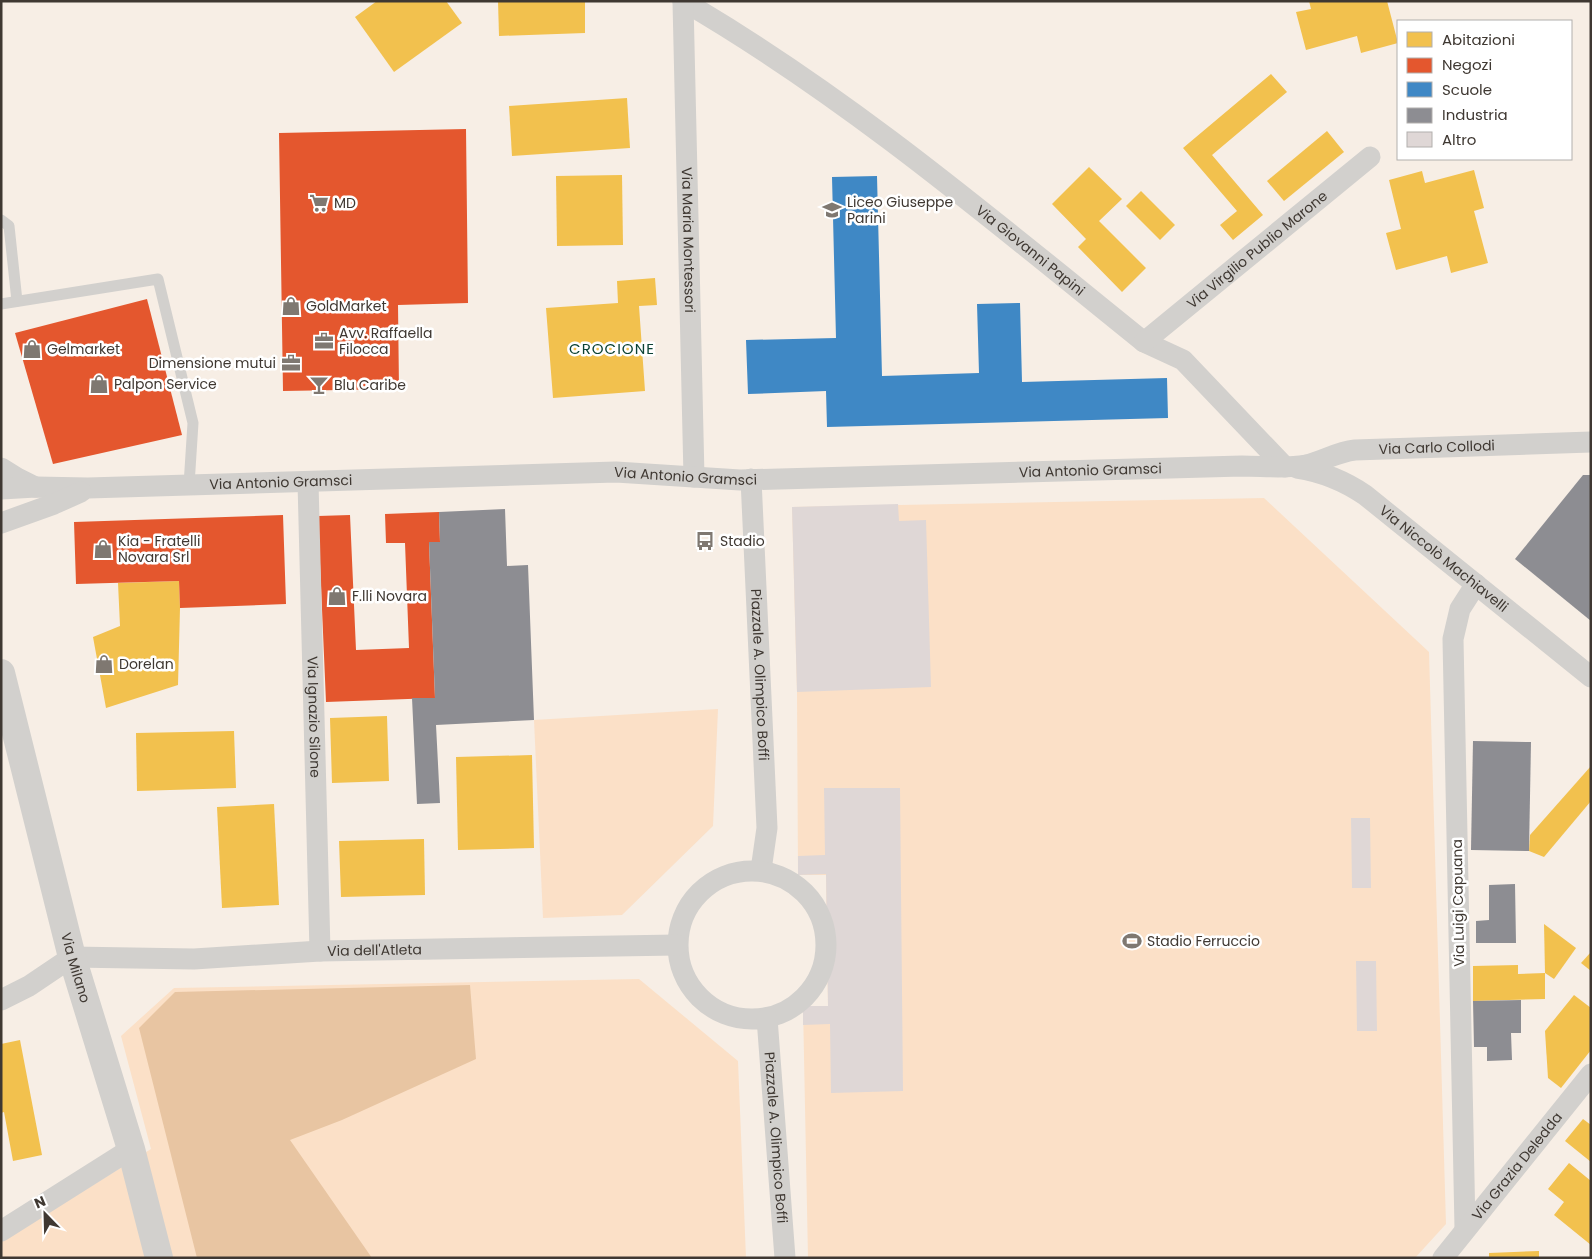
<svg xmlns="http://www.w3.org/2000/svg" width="1592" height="1259" font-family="Poppins,sans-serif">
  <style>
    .green { fill: #fbe0c7 }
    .forest { fill: #e8c5a2 }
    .homes { fill: #f2c14e }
    .shops { fill: #e4572e }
    .schools { fill: #3f88c5 }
    .industry { fill: #8d8d92 }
    .building { fill: #dfd7d6 }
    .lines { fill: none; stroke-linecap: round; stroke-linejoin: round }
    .service { stroke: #d2d0cd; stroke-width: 11 }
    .minor { stroke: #d2d0cd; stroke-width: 21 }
    .secondary { stroke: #d2d0cd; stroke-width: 28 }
    .labels { text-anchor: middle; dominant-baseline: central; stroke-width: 5; stroke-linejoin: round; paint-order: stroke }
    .poi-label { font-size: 14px; fill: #3f3832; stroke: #fff; text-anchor: start }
    .street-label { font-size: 14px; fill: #3f3832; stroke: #fff }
    .neighbourhood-label { font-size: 15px; letter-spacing: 1px; fill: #0b4234; stroke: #fff }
  </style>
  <rect width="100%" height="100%" fill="#f7eee5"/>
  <g class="green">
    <polygon points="1264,498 1429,652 1446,1224 1415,1258 808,1258 803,1006 828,1006 826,875 798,875 797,692 792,507"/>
    <polygon points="718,709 713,826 622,915 543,918 534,720"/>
    <polygon points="639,979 738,1061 746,1258 1,1258 1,1242 151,1149 121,1036 174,988"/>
  </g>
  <polygon class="forest" points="470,985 476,1059 342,1120 290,1140 372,1258 197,1258 139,1028 175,992"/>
  <g class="homes">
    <polygon points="377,1 446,1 462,23 394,72 355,17"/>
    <polygon points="498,1 585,1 585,33 499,36"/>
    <polygon points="1309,1 1387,1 1398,43 1361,53 1357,36 1306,50 1296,12 1311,9"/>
    <polygon points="1271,74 1287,92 1212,155 1263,215 1233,240 1220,225 1237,211 1183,148"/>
    <polygon points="627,98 630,148 512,156 509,106"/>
    <polygon points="1327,131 1344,152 1284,201 1267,181"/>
    <polygon points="1089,167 1122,199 1099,221 1146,268 1122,292 1078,247 1086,239 1052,204"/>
    <polygon points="1474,170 1484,208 1474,211 1488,263 1451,273 1447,256 1396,270 1386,233 1401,229 1389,180 1422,171 1425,183"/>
    <polygon points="622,175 623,245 557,246 556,176"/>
    <polygon points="1141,191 1175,225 1160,240 1126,206"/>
    <polygon points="655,278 657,305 639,306 645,391 553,398 546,308 618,303 617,281"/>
    <polygon points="179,581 180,608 178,685 106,708 93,637 120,626 118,583"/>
    <polygon points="387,716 389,781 332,783 330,718"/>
    <polygon points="234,731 236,788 137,791 136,733"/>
    <polygon points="532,755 534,848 458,850 456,757"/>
    <polygon points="1591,766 1591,801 1544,857 1529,851 1530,835"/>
    <polygon points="274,804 279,905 222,908 217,807"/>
    <polygon points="424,839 425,895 341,897 339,841"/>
    <polygon points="1544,924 1576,948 1554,979 1545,973"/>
    <polygon points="1591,952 1591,971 1581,963"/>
    <polygon points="1518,965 1518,974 1545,973 1545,999 1473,1001 1473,966"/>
    <polygon points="1574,995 1591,1008 1591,1050 1561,1088 1548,1078 1545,1031"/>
    <polygon points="20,1040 42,1155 13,1161 4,1112 1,1113 1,1044"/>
    <polygon points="1583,1119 1591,1125 1591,1162 1565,1141"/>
    <polygon points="1569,1163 1591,1181 1591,1245 1554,1215 1564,1202 1548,1189"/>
    <polygon points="1539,1251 1539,1258 1489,1258 1489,1253"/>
  </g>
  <g class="shops">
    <polygon points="466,129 468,303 398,305 399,389 283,391 279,133"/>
    <polygon points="147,299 182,435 53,464 15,333"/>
    <polygon points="439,512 440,542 429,542 435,698 326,702 318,516 350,515 356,650 409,648 405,543 386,543 385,514"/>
    <polygon points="283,515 286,604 180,608 179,581 76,584 74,522"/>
  </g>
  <polygon class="schools" points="877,176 882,376 979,373 977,304 1020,303 1022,382 1167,378 1168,418 827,427 826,391 748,394 746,340 836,338 832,177"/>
  <g class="industry">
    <polygon points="1583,475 1591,475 1591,621 1515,559"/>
    <polygon points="505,509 507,566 528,565 534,720 436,725 440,803 417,804 412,698 435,698 429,542 440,542 439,512"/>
    <polygon points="1473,741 1531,742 1529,851 1471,850"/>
    <polygon points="1515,884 1516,943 1476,943 1476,921 1489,920 1489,885"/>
    <polygon points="1521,1000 1521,1033 1511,1033 1512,1060 1487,1061 1487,1047 1474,1047 1473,1001"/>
  </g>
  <g class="building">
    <polygon points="898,504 899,521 926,520 931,687 797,692 792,507"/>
    <polygon points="824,788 900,788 903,1091 831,1093 830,1024 803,1025 803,1006 828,1006 826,874 798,875 798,856 825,855"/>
    <polygon points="1351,818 1370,818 1371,888 1352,888"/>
    <polygon points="1356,961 1376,961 1377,1031 1357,1031"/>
  </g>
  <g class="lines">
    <g class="service">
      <polyline points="1,220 9,226 17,301"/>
      <polyline points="1,304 158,279 193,423 189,485"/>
    </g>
    <g class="minor">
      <path id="s1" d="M683 1C848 97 995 222 1144 342L1183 360 1285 467"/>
      <path id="s2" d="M683 2 694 477"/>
      <path id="s3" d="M1144 342 1370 157"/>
      <polyline points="1,468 17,478 35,487"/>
      <path id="s4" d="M1297 468C1323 472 1343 480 1365 495L1591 677"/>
      <path id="s5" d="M751 479 767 828 761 870"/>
      <path id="s6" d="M308 482 320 951"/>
      <path id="s7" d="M1 489 36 487 88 488 616 472 740 480 1242 466C1263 466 1285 469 1306 465 1323 461 1337 452 1355 450L1591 442"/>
      <polyline points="1,523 54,504 81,492"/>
      <circle cx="752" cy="945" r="74"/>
      <path id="s8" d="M1 1000 29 986 72 957 194 959 320 951 677 945"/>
      <path id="s9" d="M767 1018 785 1258"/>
      <polyline points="1465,1228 1453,639 1460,609 1476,584"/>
      <polyline points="1,1231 131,1149"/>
      <path id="s10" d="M1443 1258 1591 1074"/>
    </g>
    <path class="secondary" id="s11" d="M1 673 72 957 131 1149 159 1258"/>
  </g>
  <defs>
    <g id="supermarket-bare" transform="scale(1.5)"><path d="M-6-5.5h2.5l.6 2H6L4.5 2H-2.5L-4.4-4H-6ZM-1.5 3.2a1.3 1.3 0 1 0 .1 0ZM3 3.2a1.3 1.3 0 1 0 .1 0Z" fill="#7f7871" stroke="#fff" stroke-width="2.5" paint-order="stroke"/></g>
    <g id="school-bare" transform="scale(1.5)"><path d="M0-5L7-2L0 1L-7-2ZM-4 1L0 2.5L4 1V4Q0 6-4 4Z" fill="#7f7871" stroke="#fff" stroke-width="2.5" paint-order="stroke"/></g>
    <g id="shop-bare" transform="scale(1.5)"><path d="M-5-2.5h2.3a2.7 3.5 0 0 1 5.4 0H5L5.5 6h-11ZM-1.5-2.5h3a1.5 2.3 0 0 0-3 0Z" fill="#7f7871" stroke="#fff" stroke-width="2.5" paint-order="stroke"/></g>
    <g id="office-bare" transform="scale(1.5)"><path d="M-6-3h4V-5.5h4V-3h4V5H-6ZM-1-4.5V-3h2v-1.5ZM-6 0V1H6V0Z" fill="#7f7871" stroke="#fff" stroke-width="2.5" paint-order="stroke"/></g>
    <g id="bar-bare" transform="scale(1.5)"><path d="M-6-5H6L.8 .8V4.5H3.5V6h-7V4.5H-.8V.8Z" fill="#7f7871" stroke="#fff" stroke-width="2.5" paint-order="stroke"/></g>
    <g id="bus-bare" transform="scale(1.5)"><path d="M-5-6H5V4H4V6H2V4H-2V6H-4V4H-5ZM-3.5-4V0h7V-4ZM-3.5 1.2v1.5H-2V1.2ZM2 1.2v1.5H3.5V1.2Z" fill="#7f7871" stroke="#fff" stroke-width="2.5" paint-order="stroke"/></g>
    <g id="stadium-bare" transform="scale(1.5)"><path d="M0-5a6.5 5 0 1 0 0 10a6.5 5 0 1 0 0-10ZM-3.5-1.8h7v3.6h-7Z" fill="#7f7871" stroke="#fff" stroke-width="2.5" paint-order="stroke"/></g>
  </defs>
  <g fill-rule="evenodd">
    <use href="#supermarket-bare" x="319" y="203"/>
    <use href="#school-bare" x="832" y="210"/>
    <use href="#shop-bare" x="291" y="306"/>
    <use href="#office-bare" x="324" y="341"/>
    <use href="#shop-bare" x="32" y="349"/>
    <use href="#office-bare" x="291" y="363"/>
    <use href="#shop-bare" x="99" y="384"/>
    <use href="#bar-bare" x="319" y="385"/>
    <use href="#bus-bare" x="705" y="541"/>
    <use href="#shop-bare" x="103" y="549"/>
    <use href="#shop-bare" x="337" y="596"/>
    <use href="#shop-bare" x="104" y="664"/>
    <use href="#stadium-bare" x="1132" y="941"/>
  </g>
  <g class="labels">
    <g class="poi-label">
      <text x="847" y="202">Liceo Giuseppe<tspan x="847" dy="16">Parini</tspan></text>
      <text x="334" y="203">MD</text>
      <text x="306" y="306">GoldMarket</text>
      <text x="339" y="333">Avv. Raffaella<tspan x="339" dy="16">Filocca</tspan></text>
      <text x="47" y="349">Gelmarket</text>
      <text x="276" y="363" text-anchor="end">Dimensione mutui</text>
      <text x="114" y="384">Palpon Service</text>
      <text x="334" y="385">Blu Caribe</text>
      <text x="118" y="541">Kia - Fratelli<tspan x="118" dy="16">Novara Srl</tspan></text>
      <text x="720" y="541">Stadio</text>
      <text x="352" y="596">F.lli Novara</text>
      <text x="119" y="664">Dorelan</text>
      <text x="1147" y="941">Stadio Ferruccio</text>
    </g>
    <g class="street-label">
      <text stroke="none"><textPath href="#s2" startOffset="238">Via Maria Montessori</textPath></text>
      <text stroke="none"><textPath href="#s1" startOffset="428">Via Giovanni Papini</textPath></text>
      <text stroke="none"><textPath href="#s3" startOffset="146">Via Virgilio Publio Marone</textPath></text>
      <text stroke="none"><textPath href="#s7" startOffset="1439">Via Carlo Collodi</textPath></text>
      <text stroke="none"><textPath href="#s7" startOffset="1090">Via Antonio Gramsci</textPath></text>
      <text stroke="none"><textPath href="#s7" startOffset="685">Via Antonio Gramsci</textPath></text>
      <text stroke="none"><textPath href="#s7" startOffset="280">Via Antonio Gramsci</textPath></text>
      <text stroke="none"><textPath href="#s4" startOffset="175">Via Niccolò Machiavelli</textPath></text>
      <text stroke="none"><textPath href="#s5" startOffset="196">Piazzale A. Olimpico Boffi</textPath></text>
      <text stroke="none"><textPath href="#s6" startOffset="235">Via Ignazio Silone</textPath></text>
      <text transform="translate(1458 903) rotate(-91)">Via Luigi Capuana</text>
      <text stroke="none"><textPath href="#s8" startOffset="386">Via dell'Atleta</textPath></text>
      <text stroke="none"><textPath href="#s11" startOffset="304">Via Milano</textPath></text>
      <text stroke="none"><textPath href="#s9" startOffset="120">Piazzale A. Olimpico Boffi</textPath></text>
      <text stroke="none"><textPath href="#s10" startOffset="118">Via Grazia Deledda</textPath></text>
    </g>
    <g class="neighbourhood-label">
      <text x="612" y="348">CROCIONE</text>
    </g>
  </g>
  <rect width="1592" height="1259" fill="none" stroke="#3f3832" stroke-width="5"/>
  <rect x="1397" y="20" width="175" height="140" fill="#ffffff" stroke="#b2afad"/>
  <rect x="1407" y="32" width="25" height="15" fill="#f2c14e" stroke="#b2afad"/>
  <text x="1442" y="45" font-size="15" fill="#3f3832">Abitazioni</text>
  <rect x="1407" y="58" width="25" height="15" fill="#e4572e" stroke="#b2afad"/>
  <text x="1442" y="70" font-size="15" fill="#3f3832">Negozi</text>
  <rect x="1407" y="82" width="25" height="15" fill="#3f88c5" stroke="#b2afad"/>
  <text x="1442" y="95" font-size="15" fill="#3f3832">Scuole</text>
  <rect x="1407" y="108" width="25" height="15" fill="#8d8d92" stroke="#b2afad"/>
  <text x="1442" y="120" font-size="15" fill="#3f3832">Industria</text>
  <rect x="1407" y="132" width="25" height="15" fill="#dfd7d6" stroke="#b2afad"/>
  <text x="1442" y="145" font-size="15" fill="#3f3832">Altro</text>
  <g transform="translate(45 1214) rotate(337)" stroke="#ffffff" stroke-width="4" paint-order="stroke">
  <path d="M0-4L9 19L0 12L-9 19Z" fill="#3f3832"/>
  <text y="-8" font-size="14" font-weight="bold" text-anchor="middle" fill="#3f3832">N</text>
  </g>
</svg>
